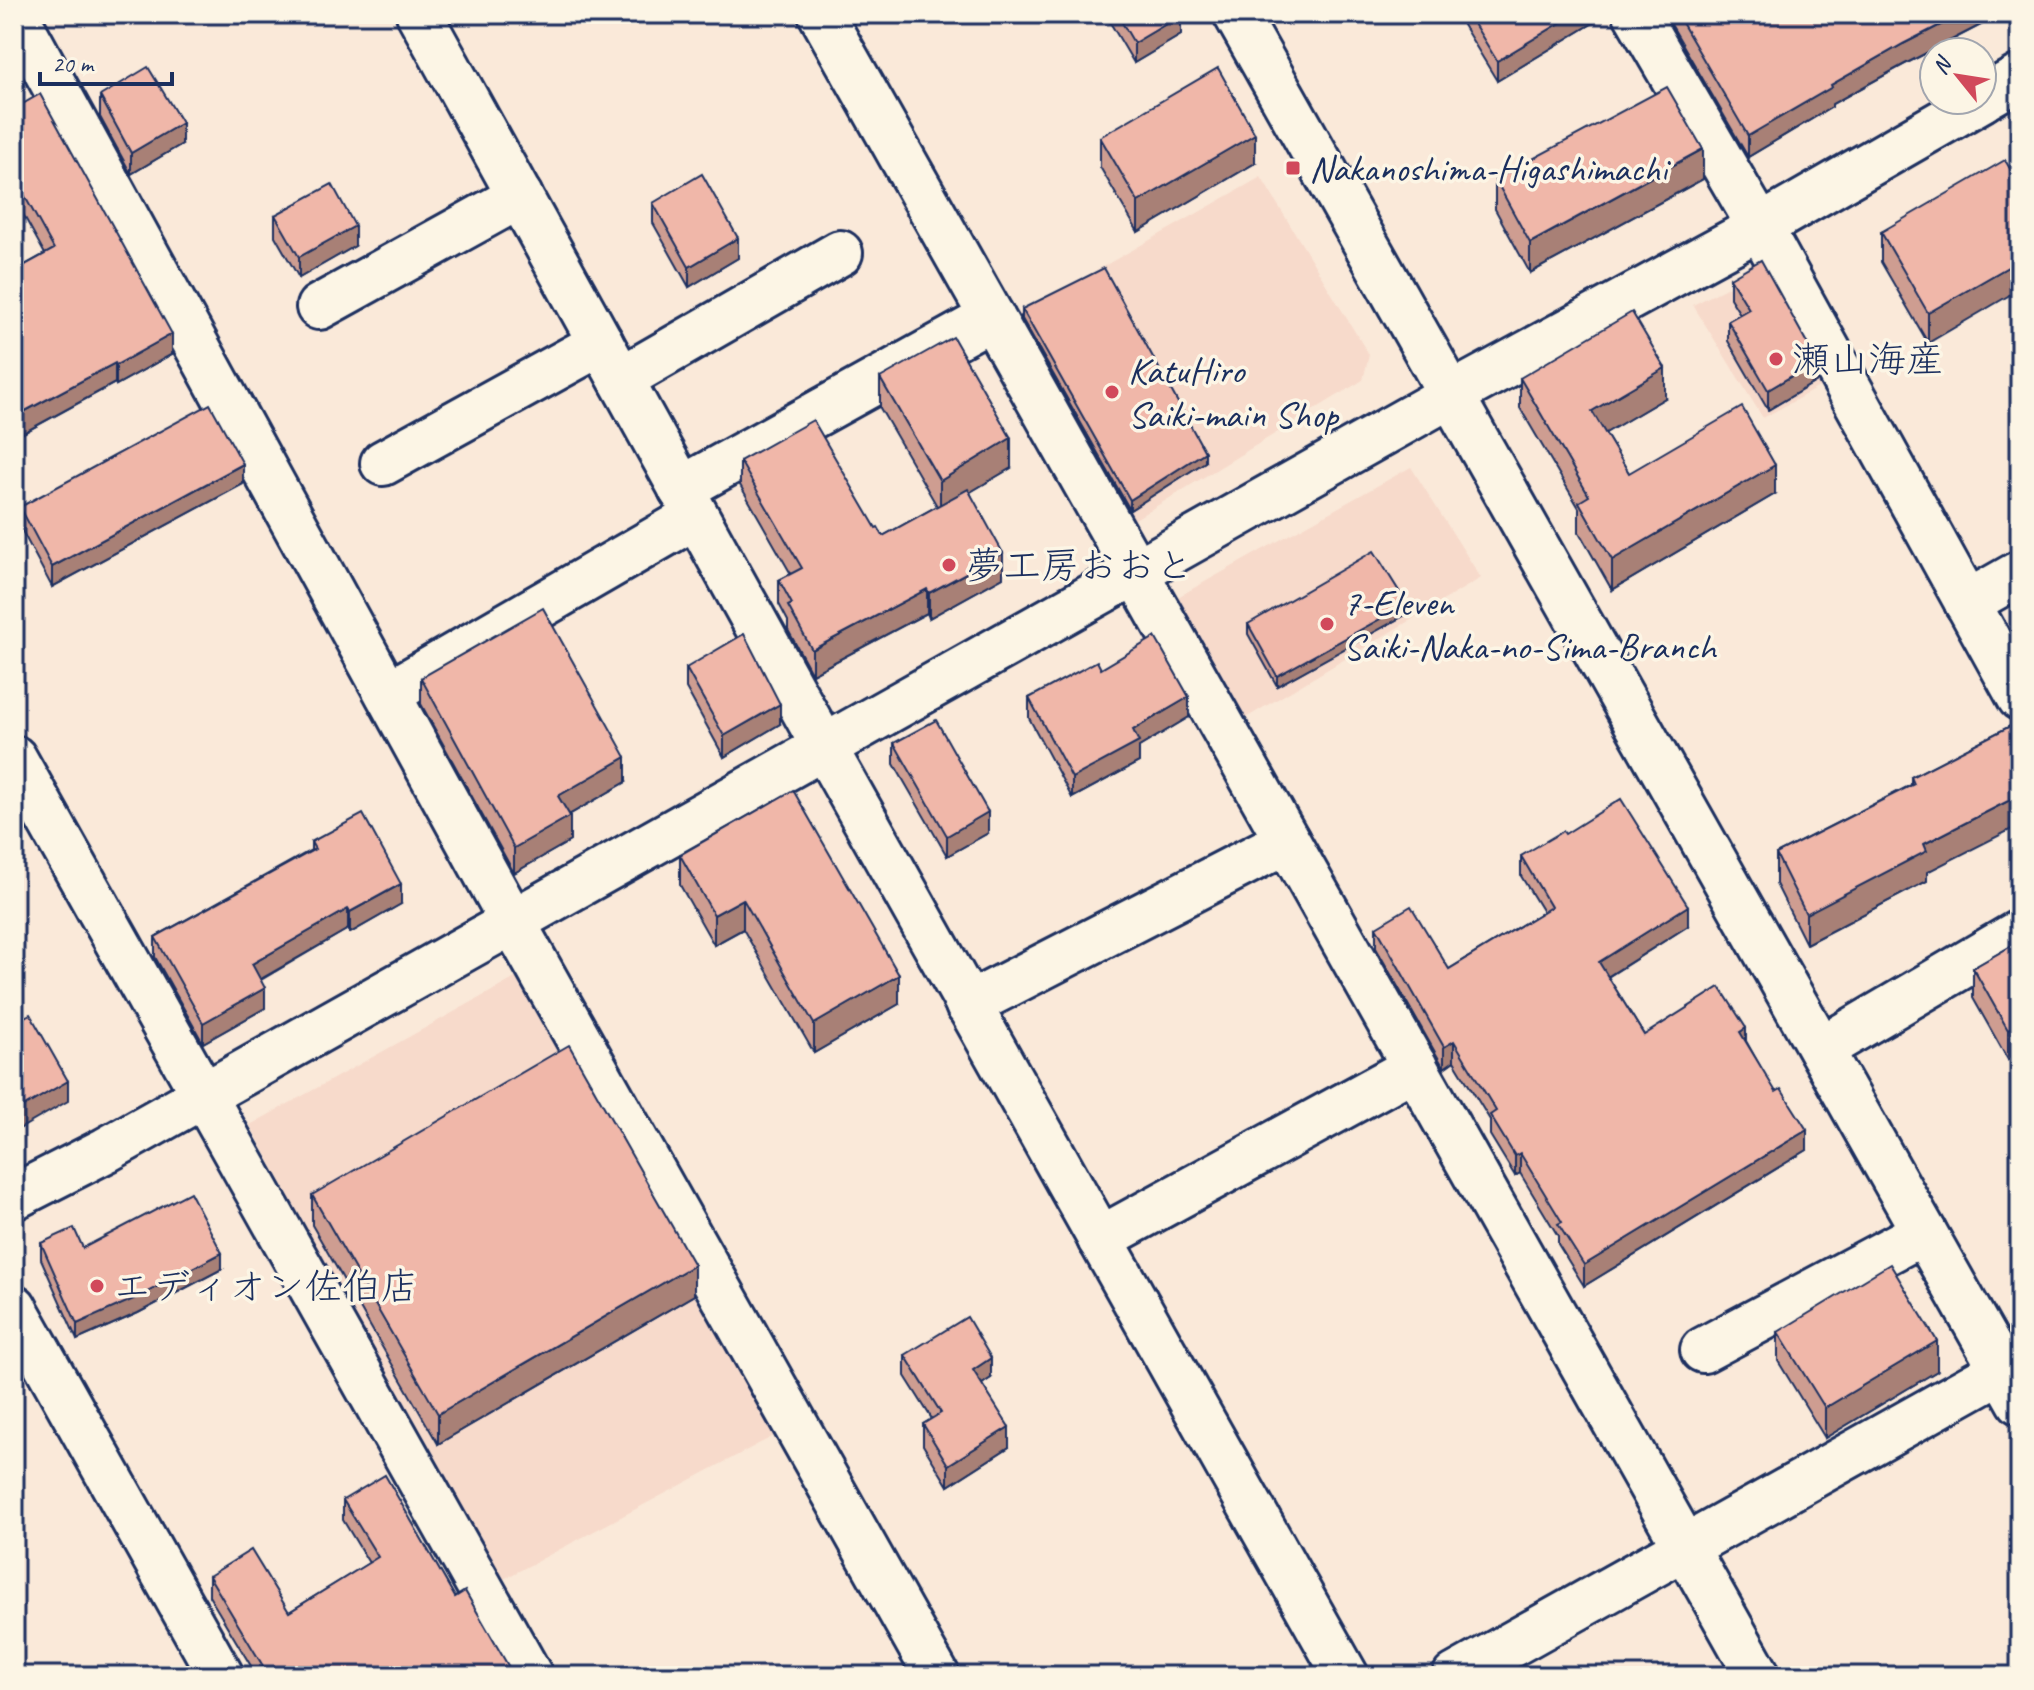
<svg xmlns="http://www.w3.org/2000/svg" width="2034" height="1690" font-family="Caveat,'Klee One',sans-serif">
  <style>
    .built { fill: #f7dacb }
    .lines { fill: none; stroke-linecap: round; stroke-linejoin: round }
    .minor-casing { stroke: #1b2f5e; stroke-width: 50 }
    .tertiary-casing { stroke: #1b2f5e; stroke-width: 50 }
    .minor { stroke: #fcf5e5; stroke-width: 44 }
    .tertiary { stroke: #fcf5e5; stroke-width: 44 }
    .wall { fill: #ce9d91; stroke: #1b2f5e; stroke-width: 2 }
    .shaded-wall { fill: #a88076; stroke: #1b2f5e; stroke-width: 2 }
    .building { fill: #f0b7a9; stroke: #1b2f5e; stroke-width: 2 }
    .poi-dot { fill: #d1495b; stroke: #fcf5e5; stroke-width: 3 }
    .labels { text-anchor: middle; dominant-baseline: central; stroke-width: 7; stroke-linejoin: round; paint-order: stroke }
    .poi-label { font-size: 38px; fill: #1b2f5e; stroke: #fcf5e5; text-anchor: start }
  </style>
  <rect width="100%" height="100%" fill="#fae9d9"/>
  <filter id="ink" filterUnits="userSpaceOnUse"><feTurbulence type="fractalNoise" baseFrequency=".0125" numOctaves="2"/><feDisplacementMap in="SourceGraphic" scale="16" xChannelSelector="R" yChannelSelector="G"/><feConvolveMatrix kernelMatrix="1 2 1 2 8 2 1 2 1" color-interpolation-filters="sRGB"/></filter>
  <g filter="url(#ink)">
    <g class="built">
      <polygon points="1261,177 1369,355 1363,380 1127,524 1009,320"/>
      <polygon points="1763,269 1828,382 1763,418 1693,305"/>
      <polygon points="1411,467 1481,578 1239,722 1167,603"/>
      <polygon points="526,972 785,1430 500,1581 250,1125"/>
    </g>
    <g class="lines">
      <g class="minor-casing">
        <g id="minor">
          <polyline points="15,14 501,901 937,1676"/>
          <polyline points="419,14 824,747 1346,1676"/>
          <polyline points="821,14 1758,1676"/>
          <polyline points="1636,14 1760,227 2020,698"/>
          <polyline points="319,307 520,196"/>
          <polyline points="621,379 840,253"/>
          <polyline points="383,463 601,343"/>
          <polyline points="681,489 992,317"/>
          <polyline points="1967,603 2020,573"/>
          <polyline points="388,694 696,516"/>
          <polyline points="14,758 530,1676"/>
          <polyline points="968,1005 1287,841"/>
          <polyline points="1821,1049 2020,932"/>
          <polyline points="1100,1239 1415,1067"/>
          <polyline points="14,1307 221,1676"/>
          <polyline points="1703,1350 1924,1232"/>
          <polyline points="1455,1676 2020,1360"/>
        </g>
      </g>
      <g class="tertiary-casing">
        <g id="tertiary">
          <polyline points="1236,14 2020,1402"/>
          <polyline points="1982,99 2020,77"/>
          <polyline points="14,1197 106,1150 1451,395 1760,227 1981,100"/>
        </g>
      </g>
      <use href="#minor" class="minor"/>
      <use href="#tertiary" class="tertiary"/>
    </g>
    <g class="wall">
      <polygon points="1105,14 1181,14 1181,35 1134,63"/>
      <polygon points="1463,14 1608,14 1497,81 1463,25"/>
      <polygon points="1665,14 2002,14 1903,65 1832,104 1832,107 1748,157"/>
      <polygon points="100,96 182,144 131,174 100,117"/>
      <polygon points="14,109 172,354 116,385 115,383 14,438 14,271 45,254 18,205"/>
      <polygon points="1100,137 1255,163 1138,232 1100,167"/>
      <polygon points="1495,179 1703,179 1530,273 1495,209"/>
      <polygon points="2020,186 1928,343 1881,262 1881,232"/>
      <polygon points="653,203 738,258 689,287 653,223"/>
      <polygon points="275,215 355,246 299,278 275,236"/>
      <polygon points="1730,278 1817,381 1768,410 1728,341 1728,321 1740,314 1730,298"/>
      <polygon points="1022,309 1205,462 1130,510 1022,319"/>
      <polygon points="880,378 1011,468 970,492 1003,577 929,618 927,613 812,674 788,630 788,621 779,604 779,580 791,574 740,485 740,461 876,528 883,536 937,506 880,408"/>
      <polygon points="1520,378 1665,398 1605,433 1629,473 1775,494 1612,590 1579,532 1579,508 1520,408"/>
      <polygon points="243,484 52,587 20,527 20,507"/>
      <polygon points="1407,614 1277,686 1248,634 1248,624"/>
      <polygon points="686,668 780,724 724,757 686,688"/>
      <polygon points="1101,669 1189,717 1139,747 1139,762 1072,798 1029,718 1029,698"/>
      <polygon points="421,678 626,782 569,815 570,841 514,873 421,704"/>
      <polygon points="2020,721 1927,872 1927,881 1806,944 1776,884 1776,854 1911,785 1911,777"/>
      <polygon points="894,743 988,833 947,856 894,764"/>
      <polygon points="1565,834 1688,926 1608,977 1644,1035 1746,1041 1807,1150 1584,1286 1558,1244 1558,1236 1520,1173 1515,1176 1490,1135 1490,1120 1454,1061 1444,1068 1376,948 1376,927 1449,969 1543,912 1521,876 1521,856"/>
      <polygon points="311,842 401,904 350,933 348,929 261,980 265,1008 203,1043 155,957 155,937 311,850"/>
      <polygon points="680,855 899,1004 814,1053 743,929 714,945 680,885"/>
      <polygon points="2020,941 2020,1053 2008,1060 1973,998 1973,968"/>
      <polygon points="312,1195 694,1295 438,1444 312,1225"/>
      <polygon points="41,1243 83,1248 222,1269 138,1313 77,1340 41,1259"/>
      <polygon points="1778,1332 1937,1371 1825,1438 1778,1361"/>
      <polygon points="905,1355 991,1378 982,1384 1009,1447 948,1486 923,1445 923,1424 932,1419 905,1376"/>
      <polygon points="343,1500 455,1597 514,1676 257,1676 209,1596 209,1576 289,1612 369,1563 343,1520"/>
    </g>
    <g class="shaded-wall">
      <polygon points="1575,14 1608,14 1497,81 1497,61"/>
      <polygon points="1962,14 2002,14 1903,65 1832,104 1832,107 1748,157 1748,136 1831,85 1903,44"/>
      <polygon points="1181,15 1181,35 1134,63 1134,43"/>
      <polygon points="182,123 182,144 131,174 131,153"/>
      <polygon points="1255,134 1255,163 1138,232 1138,202"/>
      <polygon points="1703,149 1703,179 1530,273 1530,243"/>
      <polygon points="18,184 18,205 14,207 14,187"/>
      <polygon points="355,226 355,246 299,278 299,257"/>
      <polygon points="738,238 738,258 689,287 689,267"/>
      <polygon points="2020,260 2020,289 1928,343 1928,313"/>
      <polygon points="172,334 172,354 116,385 116,365"/>
      <polygon points="1817,361 1817,381 1768,410 1768,390"/>
      <polygon points="115,363 115,383 14,438 14,417"/>
      <polygon points="1665,368 1665,398 1592,441 1592,411"/>
      <polygon points="1011,438 1011,468 940,510 940,481"/>
      <polygon points="1205,452 1205,462 1130,510 1130,500"/>
      <polygon points="243,464 243,484 52,587 52,567"/>
      <polygon points="1775,465 1775,494 1612,590 1612,560"/>
      <polygon points="1003,553 1003,577 929,618 929,593"/>
      <polygon points="927,589 927,613 812,674 812,650"/>
      <polygon points="1407,604 1407,614 1277,686 1277,676"/>
      <polygon points="1189,697 1189,717 1139,747 1139,762 1072,798 1072,778 1133,730"/>
      <polygon points="780,704 780,724 724,757 724,736"/>
      <polygon points="626,757 626,782 558,821 558,796"/>
      <polygon points="2020,795 2020,825 1927,872 1927,881 1806,944 1806,914 1924,844"/>
      <polygon points="988,812 988,833 947,856 947,836"/>
      <polygon points="570,816 570,841 514,873 514,848"/>
      <polygon points="401,884 401,904 350,933 350,912"/>
      <polygon points="743,899 743,929 714,945 714,915"/>
      <polygon points="1688,906 1688,926 1599,982 1599,962"/>
      <polygon points="348,909 348,929 252,984 252,964"/>
      <polygon points="899,975 899,1004 814,1053 814,1024"/>
      <polygon points="265,988 265,1008 203,1043 203,1023"/>
      <polygon points="2020,1024 2020,1053 2008,1060 2008,1030"/>
      <polygon points="1746,1028 1746,1049 1740,1032"/>
      <polygon points="1454,1041 1454,1061 1444,1068 1444,1047"/>
      <polygon points="68,1081 68,1101 14,1132 14,1112"/>
      <polygon points="1807,1130 1807,1150 1584,1286 1584,1265"/>
      <polygon points="1520,1153 1520,1173 1515,1176 1515,1156"/>
      <polygon points="222,1253 222,1269 138,1313 77,1340 77,1324"/>
      <polygon points="694,1265 694,1295 438,1444 438,1414"/>
      <polygon points="1937,1341 1937,1371 1825,1438 1825,1408"/>
      <polygon points="991,1358 991,1378 973,1390 973,1370"/>
      <polygon points="1009,1427 1009,1447 948,1486 948,1465"/>
    </g>
    <g class="building">
      <polygon points="1117,14 1181,14 1181,15 1134,43"/>
      <polygon points="1468,14 1575,14 1497,61"/>
      <polygon points="1677,14 1962,14 1903,44 1831,85 1832,87 1748,136"/>
      <polygon points="148,67 182,123 131,153 100,96"/>
      <polygon points="1218,68 1255,134 1138,202 1100,137"/>
      <polygon points="1667,87 1703,149 1530,243 1495,179"/>
      <polygon points="40,94 172,334 116,365 115,363 14,417 14,271 54,249 18,184 14,187 14,109"/>
      <polygon points="2005,160 2020,186 2020,260 1928,313 1881,232"/>
      <polygon points="702,174 738,238 689,267 653,203"/>
      <polygon points="332,184 355,226 299,257 275,215"/>
      <polygon points="1761,260 1817,361 1768,390 1728,321 1749,309 1730,278"/>
      <polygon points="1104,268 1205,452 1130,500 1022,309"/>
      <polygon points="1632,312 1665,368 1592,411 1629,473 1742,407 1775,465 1612,560 1579,502 1589,496 1520,378"/>
      <polygon points="953,337 1011,438 940,481 880,378"/>
      <polygon points="210,404 243,464 52,567 20,507"/>
      <polygon points="813,420 876,528 878,527 883,536 968,489 1003,553 929,593 927,589 812,650 788,606 792,604 779,580 802,568 740,461"/>
      <polygon points="1374,551 1407,604 1277,676 1248,624"/>
      <polygon points="543,608 626,757 558,796 570,816 514,848 421,678"/>
      <polygon points="744,634 780,704 724,736 686,668"/>
      <polygon points="1155,637 1189,697 1133,730 1139,742 1072,778 1029,698 1097,661 1101,669"/>
      <polygon points="936,720 988,812 947,836 894,743"/>
      <polygon points="2020,721 2020,795 1924,844 1927,851 1806,914 1776,854 1914,784 1911,777"/>
      <polygon points="793,790 899,975 814,1024 743,899 714,915 680,855"/>
      <polygon points="1621,799 1688,906 1599,962 1644,1035 1720,987 1746,1028 1740,1032 1776,1092 1781,1089 1807,1130 1584,1265 1558,1224 1562,1222 1520,1153 1515,1156 1490,1115 1496,1111 1454,1041 1444,1047 1376,927 1411,906 1449,969 1551,907 1521,856 1563,831 1565,834"/>
      <polygon points="363,814 401,884 350,912 348,909 252,964 265,988 203,1023 155,937 315,849 311,842"/>
      <polygon points="2020,941 2020,1024 2008,1030 1973,968"/>
      <polygon points="30,1014 68,1081 14,1112 14,1023"/>
      <polygon points="569,1045 694,1265 438,1414 312,1195"/>
      <polygon points="190,1192 222,1253 138,1297 77,1324 41,1243 74,1228 83,1248"/>
      <polygon points="1890,1264 1937,1341 1825,1408 1778,1332"/>
      <polygon points="967,1317 991,1358 973,1370 1009,1427 948,1465 923,1424 941,1413 905,1355"/>
      <polygon points="385,1475 455,1597 465,1591 514,1676 269,1676 209,1576 251,1550 289,1612 378,1557 343,1500"/>
    </g>
  </g>
  <g class="poi-dot">
    <rect x="1285" y="160" width="16" height="16" rx="4"/>
    <circle cx="1776" cy="359" r="8"/>
    <circle cx="1112" cy="392" r="8"/>
    <circle cx="949" cy="565" r="8"/>
    <circle cx="1327" cy="624" r="8"/>
    <circle cx="97" cy="1286" r="8"/>
  </g>
  <g class="labels">
    <g class="poi-label">
      <text x="1309" y="168">Nakanoshima-Higashimachi</text>
      <text x="1792" y="359">瀬山海産</text>
      <text x="1128" y="370">KatuHiro<tspan x="1128" dy="44">Saiki-main Shop</tspan></text>
      <text x="965" y="565">夢工房おおと</text>
      <text x="1343" y="602">7-Eleven<tspan x="1343" dy="44">Saiki-Naka-no-Sima-Branch</tspan></text>
      <text x="113" y="1286">エディオン佐伯店</text>
    </g>
  </g>
  <rect width="2034" height="1690" fill="none" stroke="#fcf5e5" stroke-width="48"/>
  <rect x="24" y="24" width="1986" height="1642" fill="none" stroke="#1b2f5e" stroke-width="3" filter="url(#ink)"/>
  <g transform="translate(1958 76) rotate(300)"><circle r="38" fill="#fcf5e5" stroke="#a2a6af" stroke-width="2"/>
  <path d="M0-6L14 30L0 20L-14 30Z" fill="#d1495b"/>
  <text y="-12" font-size="22" font-weight="bold" text-anchor="middle" fill="#1b2f5e">N</text>
  </g>
  <path d="M40 72v12h132v-12" fill="none" stroke="#1b2f5e" stroke-width="4"/>
  <text x="52" y="72" font-size="24" fill="#1b2f5e" stroke="#fcf5e5" stroke-width="6" paint-order="stroke">20 m</text>
</svg>
